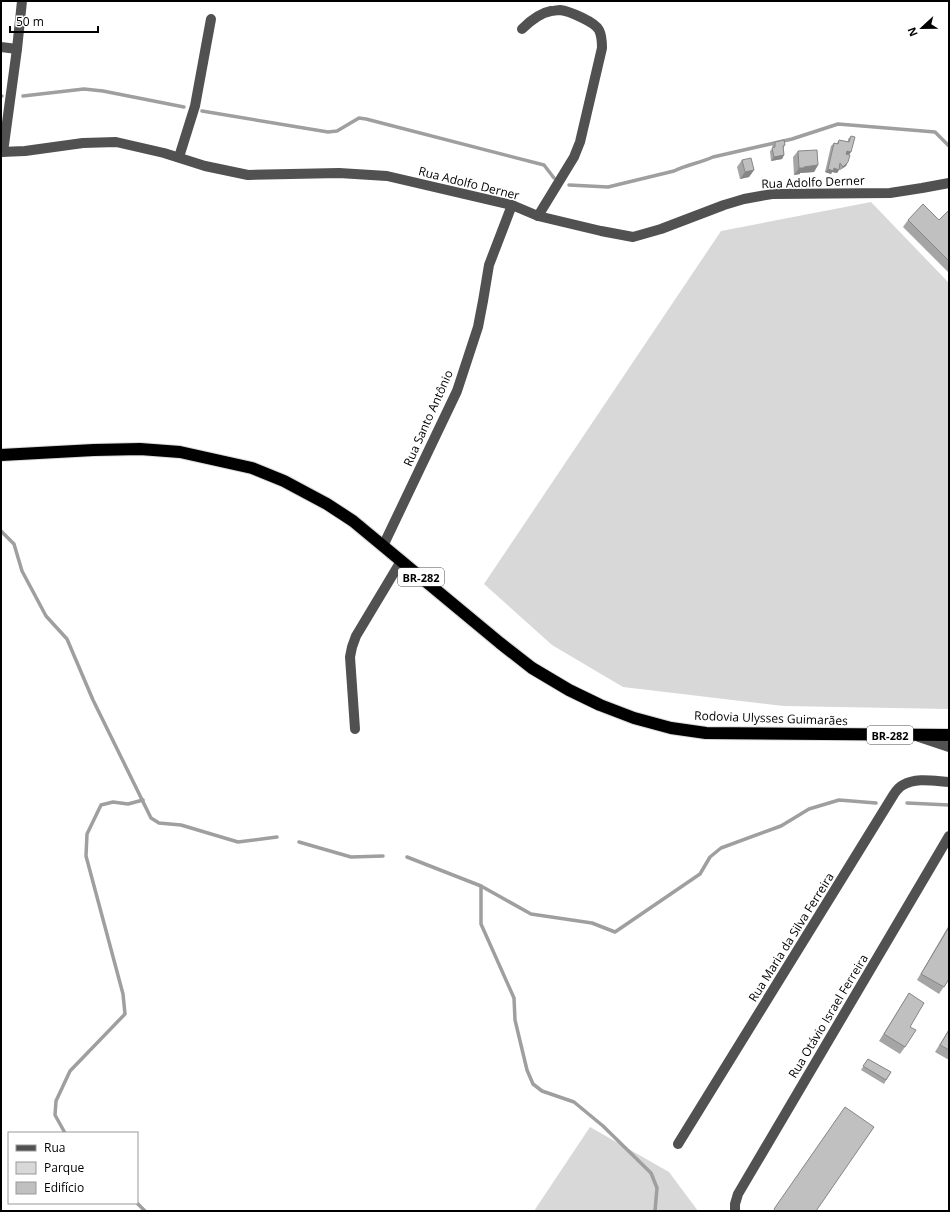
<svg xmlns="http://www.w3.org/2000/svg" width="950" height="1212" font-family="'Open Sans',sans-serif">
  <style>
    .green { fill: #d8d8d8 }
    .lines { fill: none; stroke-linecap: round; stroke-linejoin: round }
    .stream { stroke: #9f9f9f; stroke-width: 3.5 }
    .highway-casing { stroke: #dbdbdb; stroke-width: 14 }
    .minor { stroke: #515151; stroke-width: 10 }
    .highway { stroke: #000; stroke-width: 12 }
    .wall { fill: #a5a5a5 }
    .shaded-wall { fill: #868686 }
    .building { fill: #c0c0c0; stroke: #868686 }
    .labels { text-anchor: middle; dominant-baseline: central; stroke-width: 3; stroke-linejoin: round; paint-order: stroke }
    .shield { fill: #fff; stroke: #4c4c4c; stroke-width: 1 }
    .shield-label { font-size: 11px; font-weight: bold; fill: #000 }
    .street-label { font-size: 12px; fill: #000; stroke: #fff }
  </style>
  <rect width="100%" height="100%" fill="#fff"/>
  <g class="green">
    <polygon points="871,202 949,283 949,709 784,706 623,687 552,645 484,584 721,231"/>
    <polygon points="590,1127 669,1172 698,1211 534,1211"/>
  </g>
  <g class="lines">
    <g class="stream">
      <polyline points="1,96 2,96"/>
      <polyline points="23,96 84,89 103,91 184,107"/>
      <polyline points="202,111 328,132 337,131 359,118 366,119 544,165 554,178"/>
      <path d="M569 185 608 187 674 171C686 165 700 163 713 157L792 139 838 124 935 132 949 146"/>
      <polyline points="1,531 14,544 22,571 46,616 67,639 93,700 151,818 159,823 181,825 238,842 277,837"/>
      <polyline points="907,803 949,805"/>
      <polyline points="299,842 351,857 383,856"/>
      <polyline points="407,857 481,886 531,914 592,923 615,932 700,874 710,857 721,848 781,826 809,809 839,800 876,803"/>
      <polyline points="481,886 481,924 514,998 515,1020 527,1070 533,1084 542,1091 574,1102 603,1126 651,1173 657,1188 655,1211"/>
      <polyline points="65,1133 55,1115 56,1101 70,1071 125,1014 123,994 86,856 87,834 101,805 113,802 128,804 143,800"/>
      <polyline points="137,1203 145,1211"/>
    </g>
    <g class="highway-casing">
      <polyline id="highway" points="1,455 94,450 140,449 180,452 252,468 284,481 327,504 353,521 500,643 532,668 569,690 600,705 634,718 671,728 706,733 949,735"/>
    </g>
    <g class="minor">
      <path d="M522 29C530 21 540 13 551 11 554 11 558 10 560 10 569 11 595 22 599 30 602 36 602 41 602 48L580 142 574 157 538 216"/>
      <polyline points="1,47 17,49"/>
      <polyline points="1,152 25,151 83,143 116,142 164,153 205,166 248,175 339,173 387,176 512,205 538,216 601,231 633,237 661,229 724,205 744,199 772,194 890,193 922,188 949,183"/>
      <polyline points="3,152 17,49 22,1"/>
      <polyline points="179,157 195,106 211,19"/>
      <polyline points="383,546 457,391 478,327 483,301 489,265 512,205"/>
      <polyline points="355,729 350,657 352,647 356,636 401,561"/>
      <polyline points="919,737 949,747"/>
      <path d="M678 1144 894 794C896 791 899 787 903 785 916 777 934 781 949 782"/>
      <polyline points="735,1211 735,1204 738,1194 949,836"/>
    </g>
    <use href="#highway" class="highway"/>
  </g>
  <g class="wall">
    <polygon points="851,136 849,154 846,166 840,170 839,169 837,173 832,172 831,174 825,172 831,146 834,143 837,143 839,140 848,142 848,139"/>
    <polygon points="775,142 785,145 783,149 784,155 782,159 771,161 770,151 773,148 772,146"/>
    <polygon points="798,151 818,165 814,172 800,173 800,174 794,175 793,157"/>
    <polygon points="742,160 754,170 749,177 740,179 737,167"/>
    <polygon points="949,210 949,273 903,227 908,220 939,220"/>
    <polygon points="949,925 949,979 939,994 917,980"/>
    <polygon points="909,993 910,1027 905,1047 900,1054 879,1041"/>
    <polygon points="949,1029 949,1060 935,1052"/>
    <polygon points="868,1059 891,1072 884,1084 861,1070"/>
  </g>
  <g class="shaded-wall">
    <polygon points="847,151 851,152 849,155 844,154"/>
    <polygon points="784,155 782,159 771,161 774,157"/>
    <polygon points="848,162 846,166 840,170"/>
    <polygon points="818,165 814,172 800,173 800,174 794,175 799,168"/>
    <polygon points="834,168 839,170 837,173 832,172 831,174 825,172 828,169"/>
    <polygon points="754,170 749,177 740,179 745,172"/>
  </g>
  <g class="building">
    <polygon points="851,136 855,137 851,152 847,151 846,154 850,155 848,162 843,167 840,163 839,170 834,168 833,171 828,169 834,143 838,144 839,140 849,142"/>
    <polygon points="784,140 785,145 783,146 784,155 774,157 772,148 775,147 775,142"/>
    <polygon points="817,150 818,165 804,167 804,168 799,168 798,151"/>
    <polygon points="751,158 754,170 745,172 742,160"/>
    <polygon points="923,204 939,220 949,210 949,261 908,220"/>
    <polygon points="949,927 949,979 944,987 921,974"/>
    <polygon points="909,993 924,1003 910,1027 916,1030 905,1047 884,1034"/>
    <polygon points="949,1030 949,1050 940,1045"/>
    <polygon points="868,1059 891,1072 886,1080 863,1066"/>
    <polygon points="845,1107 874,1127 816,1211 776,1211 774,1209"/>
  </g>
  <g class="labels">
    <g class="shield">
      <rect x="398" y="568" width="46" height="18" rx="3"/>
      <rect x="867" y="726" width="46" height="18" rx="3"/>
    </g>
    <g class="shield-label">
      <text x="421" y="577">BR-282</text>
      <text x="890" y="735">BR-282</text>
    </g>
    <g class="street-label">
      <text transform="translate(813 182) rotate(-2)">Rua Adolfo Derner</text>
      <text transform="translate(469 183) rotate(14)">Rua Adolfo Derner</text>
      <text transform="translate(428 418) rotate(-66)">Rua Santo Antônio</text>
      <text transform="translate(771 718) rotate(2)">Rodovia Ulysses Guimarães</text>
      <text transform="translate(791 937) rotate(-58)">Rua Maria da Silva Ferreira</text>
      <text transform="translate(828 1016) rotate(-59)">Rua Otávio Israel Ferreira</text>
    </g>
  </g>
  <rect width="950" height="1212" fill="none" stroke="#000000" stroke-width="4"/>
  <rect x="8" y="1132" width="130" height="72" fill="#ffffff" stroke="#999999"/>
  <rect x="16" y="1145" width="20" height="6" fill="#515151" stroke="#999999"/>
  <text x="44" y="1152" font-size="12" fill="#000000">Rua</text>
  <rect x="16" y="1162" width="20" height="12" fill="#d8d8d8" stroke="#999999"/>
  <text x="44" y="1172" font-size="12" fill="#000000">Parque</text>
  <rect x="16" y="1182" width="20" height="12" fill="#c0c0c0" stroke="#999999"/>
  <text x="44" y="1192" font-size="12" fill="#000000">Edifício</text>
  <g transform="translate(922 28) rotate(248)" stroke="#ffffff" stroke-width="3" paint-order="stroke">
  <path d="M0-3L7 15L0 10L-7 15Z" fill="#000000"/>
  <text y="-6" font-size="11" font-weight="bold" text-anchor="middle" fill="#000000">N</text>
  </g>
  <path d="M10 26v6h88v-6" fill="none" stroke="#000000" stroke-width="2"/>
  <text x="16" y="26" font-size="12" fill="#000000" stroke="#ffffff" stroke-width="3" paint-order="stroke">50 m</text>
</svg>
